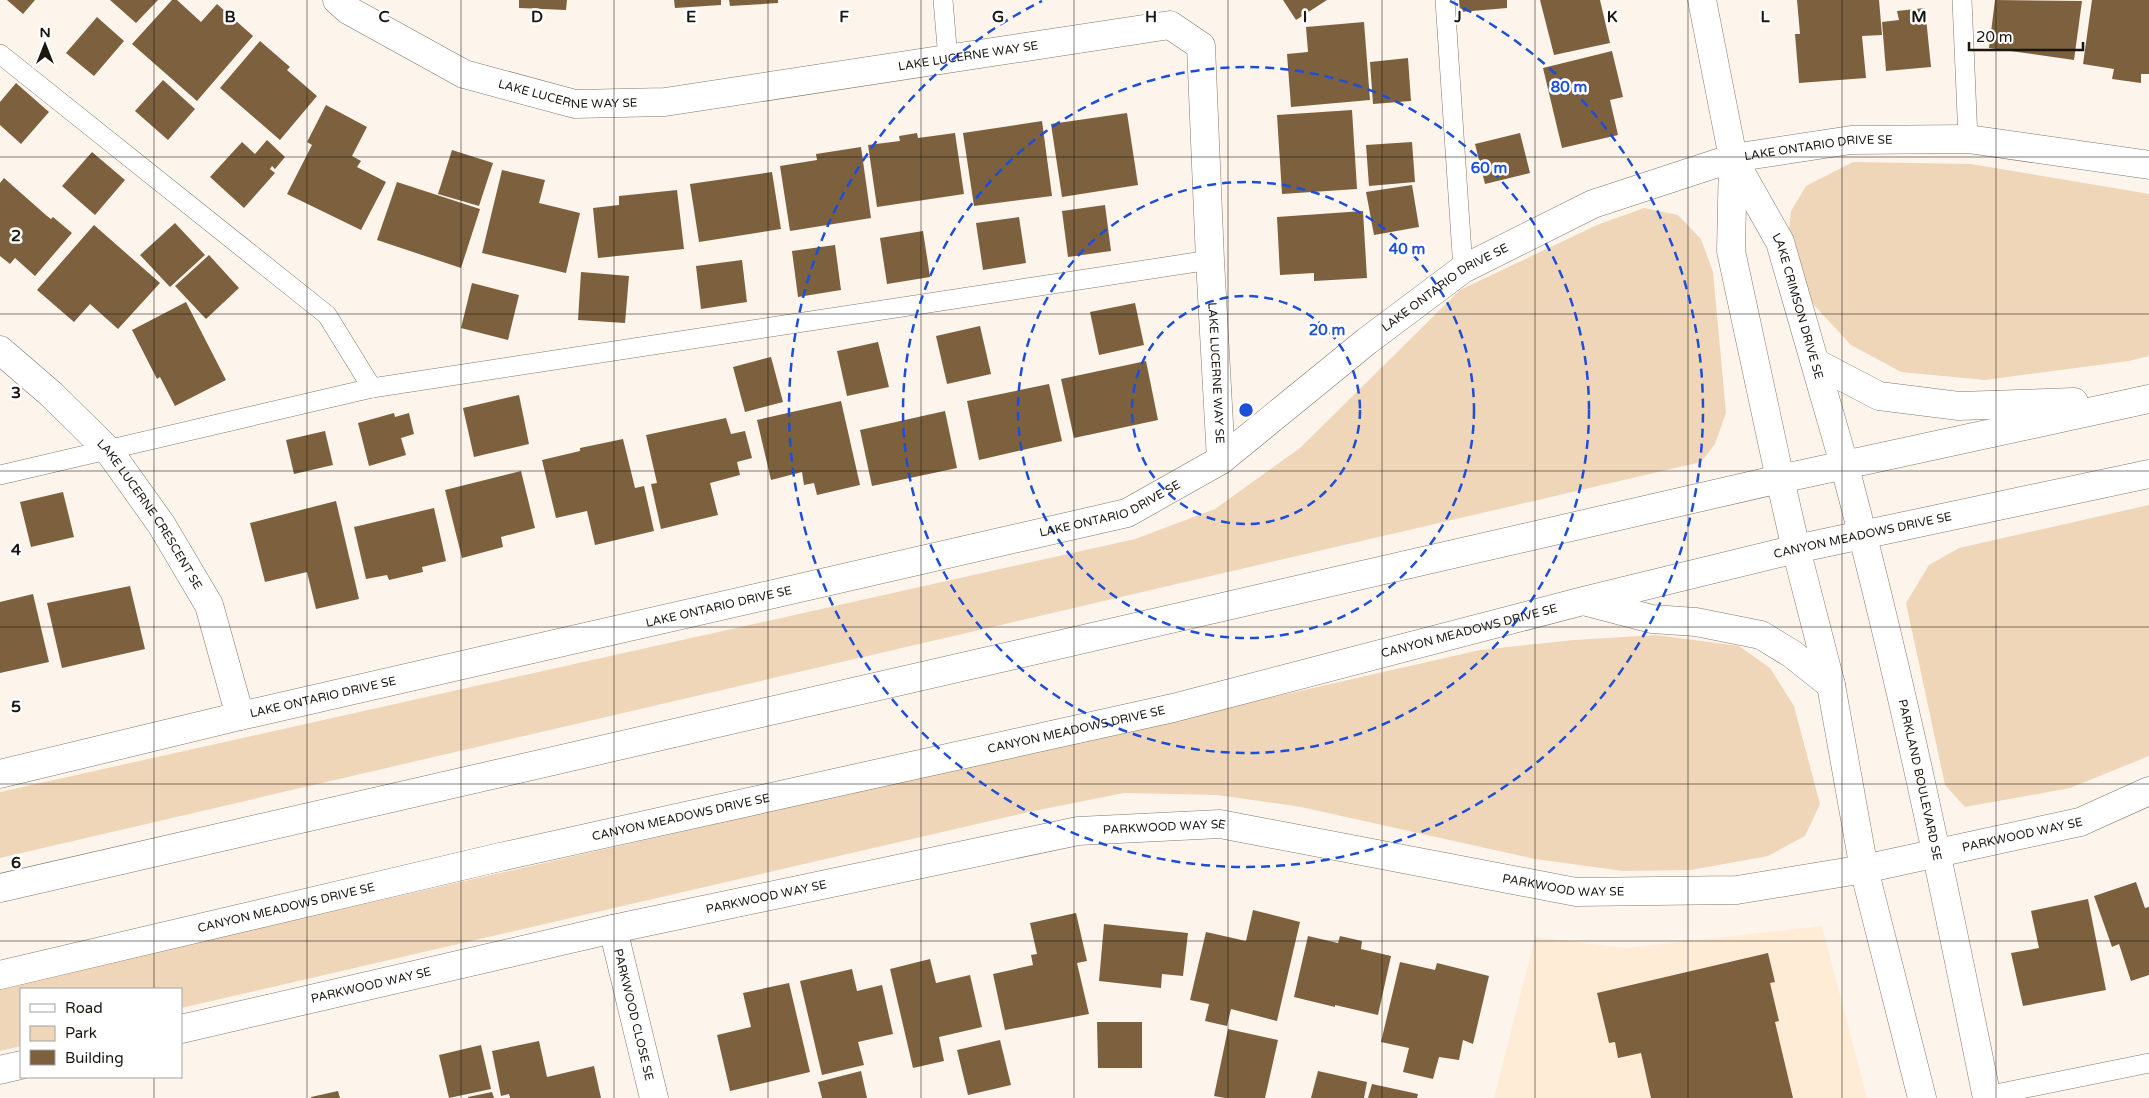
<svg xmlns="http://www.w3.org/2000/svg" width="2149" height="1098" font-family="'Varela Round',sans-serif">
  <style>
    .built { fill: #ffecd7 }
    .green { fill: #f0d6b8 }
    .building { fill: #7d603e }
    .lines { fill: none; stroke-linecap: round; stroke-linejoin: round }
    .lane-casing { stroke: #83776a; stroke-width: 20 }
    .street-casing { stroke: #83776a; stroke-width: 29 }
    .secondary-casing { stroke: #83776a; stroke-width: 29 }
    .lane { stroke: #fff; stroke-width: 19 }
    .street { stroke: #fff; stroke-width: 28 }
    .secondary { stroke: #fff; stroke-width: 28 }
    .grid { fill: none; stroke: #1a1611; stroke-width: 1; stroke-opacity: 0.55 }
    .ring { fill: none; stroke: #1d4ed8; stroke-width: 2.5; stroke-dasharray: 9 6 }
    .labels { text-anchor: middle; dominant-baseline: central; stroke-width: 5; stroke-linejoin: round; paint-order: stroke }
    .street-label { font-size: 12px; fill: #1a1611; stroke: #fff }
    .grid-label { font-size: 16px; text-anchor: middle; font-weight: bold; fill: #1a1611; stroke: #fff; stroke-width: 5; stroke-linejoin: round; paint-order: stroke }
    .centre { fill: #1d4ed8; stroke: #fff; stroke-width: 2.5 }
    .ring-label { font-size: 15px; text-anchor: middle; font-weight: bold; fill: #1d4ed8; stroke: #fff; stroke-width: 5; stroke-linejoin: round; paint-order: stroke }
  </style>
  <rect width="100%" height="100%" fill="#fdf5ec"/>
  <polygon class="built" points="1822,926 1867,1098 1494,1098 1535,937 1626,948"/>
  <g class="green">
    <polygon points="1853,162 1971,164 2149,194 2149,356 2129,361 1985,380 1901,372 1851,345 1811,302 1788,239 1791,211 1806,186"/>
    <polygon points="1644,208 1678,215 1701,239 1713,272 1726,413 1715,444 1701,462 0,858 0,792 1135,539 1215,509 1300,448 1460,290 1597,225"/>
    <polygon points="2149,505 2149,756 2070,788 1965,807 1945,785 1906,603 1929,565 1959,548"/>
    <polygon points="1656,635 1739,646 1770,668 1794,706 1820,804 1805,836 1768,856 1691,870 1623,871 1535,859 1301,807 1217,795 1124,793 1029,812 181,1008 181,989 21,989 21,1046 0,1051 0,987 1480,650 1574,640"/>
  </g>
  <g class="building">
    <polygon points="7,0 35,0 23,14"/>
    <polygon points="110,0 158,0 136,23"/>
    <polygon points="172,0 177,0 201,22 217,4 253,36 197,101 132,44"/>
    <polygon points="519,0 567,0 566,10 519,8"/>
    <polygon points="674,0 721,0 721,5 675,8"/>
    <polygon points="729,0 778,0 778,3 730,6"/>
    <polygon points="1283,0 1327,0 1296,20"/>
    <polygon points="1459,0 1507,0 1507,8 1460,12"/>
    <polygon points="1540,0 1600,0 1610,43 1554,55"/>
    <polygon points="1797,0 1879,0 1882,35 1862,36 1866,78 1799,83 1795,34 1800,34"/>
    <polygon points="1995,0 2082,1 2074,60 1989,48"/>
    <polygon points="2092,0 2149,0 2149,74 2141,74 2141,83 2112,79 2114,69 2083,64"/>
    <polygon points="1925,8 1931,67 1886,71 1882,22 1899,20 1897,11"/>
    <polygon points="97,17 124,41 94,76 66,53"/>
    <polygon points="1364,22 1370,100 1291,107 1287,54 1308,52 1306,27"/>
    <polygon points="260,41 290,67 287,70 317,96 280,140 220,88"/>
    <polygon points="1612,51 1623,97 1610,100 1618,135 1562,148 1543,68"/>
    <polygon points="1408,58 1411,101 1373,104 1370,62"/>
    <polygon points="163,80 195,109 168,140 135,111"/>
    <polygon points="16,83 49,112 21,144 0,125 0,102"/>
    <polygon points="326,105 367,127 352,156 361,161 357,167 386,182 361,230 287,194 312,145 307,142"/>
    <polygon points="1352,110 1357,189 1282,194 1277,115"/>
    <polygon points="1127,113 1138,185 1062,197 1051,124"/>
    <polygon points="1042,121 1052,196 974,206 963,133"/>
    <polygon points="917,133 918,138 955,133 964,194 877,207 868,145 900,141 899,136"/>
    <polygon points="1520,133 1530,173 1485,184 1475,144"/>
    <polygon points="267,140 285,157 275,169 272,166 270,169 275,173 244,208 210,177 242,142 255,154"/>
    <polygon points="1412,142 1415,182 1369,186 1366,145"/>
    <polygon points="861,147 871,218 790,231 780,166 817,160 816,154"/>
    <polygon points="452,150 493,163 479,206 438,194"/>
    <polygon points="92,152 125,180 95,215 62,186"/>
    <polygon points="502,170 545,180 539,203 580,213 566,273 482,253"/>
    <polygon points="772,172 781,229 699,242 690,184"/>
    <polygon points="4,178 47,216 51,219 53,217 72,233 35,276 15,258 10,264 0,256 0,183"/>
    <polygon points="397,182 480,209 461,268 377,240"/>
    <polygon points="1412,185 1419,227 1374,235 1366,192"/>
    <polygon points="677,190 684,249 598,258 593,208 619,205 619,196"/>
    <polygon points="1105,205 1111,251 1068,257 1062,211"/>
    <polygon points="1363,211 1367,278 1314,281 1314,273 1280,275 1277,217"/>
    <polygon points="1019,217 1026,263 983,270 976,223"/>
    <polygon points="175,223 205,255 170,287 140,255"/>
    <polygon points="94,225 160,283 118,329 90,304 74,322 37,290"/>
    <polygon points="923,231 930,277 887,284 880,238"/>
    <polygon points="835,245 841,290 798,297 792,251"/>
    <polygon points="209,255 239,288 206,319 175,286"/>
    <polygon points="742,260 747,302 701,309 696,266"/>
    <polygon points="581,272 629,276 625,323 578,320"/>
    <polygon points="472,283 519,295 508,340 461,328"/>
    <polygon points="186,302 226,380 175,406 160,377 157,379 132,330"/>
    <polygon points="1135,303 1144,345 1099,355 1090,312"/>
    <polygon points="980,326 991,374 947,384 936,336"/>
    <polygon points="878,342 889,387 847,396 837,351"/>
    <polygon points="771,357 783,402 745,412 733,367"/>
    <polygon points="1146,361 1158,420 1074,438 1061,379"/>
    <polygon points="1049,384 1062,441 979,460 967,401"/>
    <polygon points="519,395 529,444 474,457 463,408"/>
    <polygon points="841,401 860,485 817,495 814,483 804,485 802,472 771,480 757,420"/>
    <polygon points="945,411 957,468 872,486 860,430"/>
    <polygon points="394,413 395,417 409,413 414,434 401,438 406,455 369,466 358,423"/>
    <polygon points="726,418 731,434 745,431 752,458 737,462 740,475 710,483 718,515 661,529 651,484 657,483 646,435"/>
    <polygon points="325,431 333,465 294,474 286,440"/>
    <polygon points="623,439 635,488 644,486 654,531 595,545 587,511 556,518 542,460 580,451 580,448"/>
    <polygon points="521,471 535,528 501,537 503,547 462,558 445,490"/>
    <polygon points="63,492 74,537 31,547 20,502"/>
    <polygon points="336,501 359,599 316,609 307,572 265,582 250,523"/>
    <polygon points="434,508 446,561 422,567 423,572 389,580 387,575 366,579 354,527"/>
    <polygon points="130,586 145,649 62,668 47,603"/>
    <polygon points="33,594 49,662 0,673 0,602"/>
    <polygon points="2136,882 2145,908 2149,907 2149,975 2131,981 2119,944 2112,947 2094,896"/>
    <polygon points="2088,899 2106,990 2023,1006 2011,953 2039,948 2031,911"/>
    <polygon points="1253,910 1300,922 1277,1021 1231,1009 1227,1026 1205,1021 1209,1004 1190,1000 1206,932 1246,941"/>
    <polygon points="1076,913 1087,961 1077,963 1089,1014 1005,1030 993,974 1033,965 1031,955 1037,954 1030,923"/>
    <polygon points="1104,924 1188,933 1183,976 1162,974 1161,988 1099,981"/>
    <polygon points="1308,936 1338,943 1340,936 1362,941 1361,949 1391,956 1378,1015 1335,1005 1335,1007 1294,997"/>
    <polygon points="1768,953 1775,982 1770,983 1779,1021 1775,1022 1793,1098 1651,1098 1641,1053 1618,1058 1615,1042 1609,1043 1597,993"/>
    <polygon points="930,959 936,983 970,975 982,1027 939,1037 944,1061 913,1068 890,969"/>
    <polygon points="1400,962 1435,970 1437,963 1489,976 1473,1044 1463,1040 1459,1060 1439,1057 1433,1079 1403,1072 1409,1048 1381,1042"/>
    <polygon points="852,969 857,991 882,985 893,1034 858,1042 864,1065 822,1075 800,981"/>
    <polygon points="789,983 810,1072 730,1091 717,1035 751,1027 743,993"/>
    <polygon points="1097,1022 1142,1022 1142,1068 1098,1068"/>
    <polygon points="1228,1029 1278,1040 1265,1098 1225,1098 1214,1096"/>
    <polygon points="1000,1040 1011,1085 968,1095 957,1050"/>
    <polygon points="539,1041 547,1077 594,1066 601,1098 510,1098 509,1094 501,1096 492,1051"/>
    <polygon points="481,1045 491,1089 449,1098 439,1055"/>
    <polygon points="861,1071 867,1098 822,1098 818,1082"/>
    <polygon points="1318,1071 1367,1082 1364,1098 1311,1098"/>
    <polygon points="1372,1084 1418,1094 1417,1098 1368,1098"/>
    <polygon points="338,1091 340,1098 311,1098 311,1097"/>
    <polygon points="492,1092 494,1098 468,1098 468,1097"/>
  </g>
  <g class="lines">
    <g class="lane-casing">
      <g id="lane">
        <polyline points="943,0 948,59"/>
        <polyline points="1445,0 1463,269"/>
        <polyline points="1962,0 1968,139"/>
        <polyline points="0,54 327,315 372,388 1210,260"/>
        <polyline points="0,475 372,388"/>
        <polyline points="1986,1096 2149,1063"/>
      </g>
    </g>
    <g class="street-casing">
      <g id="street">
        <path id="s1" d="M337 0 348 10 464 74 575 104 665 102 1170 25 1201 46 1210 260 1221 460"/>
        <polyline points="1702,0 1733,158 1731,251 1780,479"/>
        <path id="s2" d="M1733 159 1780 242 1844 464"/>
        <path id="s3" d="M0 350 51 394 108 450 161 524 209 605 240 716"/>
        <path id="s4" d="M0 774 240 716 1127 513 1221 460 1367 341 1463 269 1593 204 1733 158 1851 140 1968 139 2149 165"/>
        <path id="s5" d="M613 929 654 1098"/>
        <path id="s6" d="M181 1029 613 929 1078 831 1220 824 1576 892 1737 890 1864 869 2080 822 2149 791"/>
        <polyline points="0,1070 21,1065"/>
      </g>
    </g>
    <g class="secondary-casing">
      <g id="secondary">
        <polyline points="1816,363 1879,396 1959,406 2074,402"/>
        <path id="s7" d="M1844 464C1900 673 1944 886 1987 1098"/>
        <polyline points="1780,479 1796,549 1831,685 1864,869 1922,1098"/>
        <polyline points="1587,602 1652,619 1696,622 1761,635 1792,654 1831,685"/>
        <polyline points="0,888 1780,479 2149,399"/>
        <path id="s8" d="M0 975 500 857 1173 708 1583 601 1796 549 2149 474"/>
      </g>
    </g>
    <use href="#lane" class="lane"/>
    <use href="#street" class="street"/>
    <use href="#secondary" class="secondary"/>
  </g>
  <path class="grid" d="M154 0V989M307 0V1098M461 0V1098M614 0V1098M768 0V1098M921 0V1098M1074 0V1098M1228 0V1098M1382 0V1098M1535 0V1098M1688 0V1098M1842 0V1098M1996 0V1098M0 157H2149M0 314H2149M0 471H2149M0 627H2149M0 784H2149M0 941H2149M154 1077V1098"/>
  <g class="ring">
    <circle cx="1246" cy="410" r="114"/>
    <circle cx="1246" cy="410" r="228"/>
    <circle cx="1246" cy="410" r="343"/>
    <path d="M1450 1A457 457 0 1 1 1042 1"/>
  </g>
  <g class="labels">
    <g class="street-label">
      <text stroke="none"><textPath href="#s1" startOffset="659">LAKE LUCERNE WAY SE</textPath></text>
      <text stroke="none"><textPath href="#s1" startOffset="254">LAKE LUCERNE WAY SE</textPath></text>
      <text stroke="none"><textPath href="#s4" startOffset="1952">LAKE ONTARIO DRIVE SE</textPath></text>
      <text stroke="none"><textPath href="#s4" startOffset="1548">LAKE ONTARIO DRIVE SE</textPath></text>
      <text stroke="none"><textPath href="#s2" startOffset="162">LAKE CRIMSON DRIVE SE</textPath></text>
      <text stroke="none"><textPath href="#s1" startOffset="1228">LAKE LUCERNE WAY SE</textPath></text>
      <text stroke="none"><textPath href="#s4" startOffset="1142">LAKE ONTARIO DRIVE SE</textPath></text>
      <text stroke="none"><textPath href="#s3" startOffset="224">LAKE LUCERNE CRESCENT SE</textPath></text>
      <text stroke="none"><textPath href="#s8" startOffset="1914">CANYON MEADOWS DRIVE SE</textPath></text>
      <text stroke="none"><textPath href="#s4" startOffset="738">LAKE ONTARIO DRIVE SE</textPath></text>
      <text stroke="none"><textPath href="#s8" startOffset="1509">CANYON MEADOWS DRIVE SE</textPath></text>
      <text stroke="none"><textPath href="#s4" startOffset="332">LAKE ONTARIO DRIVE SE</textPath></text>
      <text stroke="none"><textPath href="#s8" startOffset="1104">CANYON MEADOWS DRIVE SE</textPath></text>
      <text stroke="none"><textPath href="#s7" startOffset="325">PARKLAND BOULEVARD SE</textPath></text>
      <text stroke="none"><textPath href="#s8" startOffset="699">CANYON MEADOWS DRIVE SE</textPath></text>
      <text stroke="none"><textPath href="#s6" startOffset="1005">PARKWOOD WAY SE</textPath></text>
      <text stroke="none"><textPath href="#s6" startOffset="1875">PARKWOOD WAY SE</textPath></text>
      <text stroke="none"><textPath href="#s6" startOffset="1410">PARKWOOD WAY SE</textPath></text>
      <text stroke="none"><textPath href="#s6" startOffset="600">PARKWOOD WAY SE</textPath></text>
      <text stroke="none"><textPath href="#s8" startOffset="294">CANYON MEADOWS DRIVE SE</textPath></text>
      <text stroke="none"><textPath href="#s6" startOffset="195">PARKWOOD WAY SE</textPath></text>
      <text stroke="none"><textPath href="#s5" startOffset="88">PARKWOOD CLOSE SE</textPath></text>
    </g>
  </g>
  <g class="grid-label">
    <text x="230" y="22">B</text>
    <text x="384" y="22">C</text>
    <text x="537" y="22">D</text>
    <text x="691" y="22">E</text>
    <text x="844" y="22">F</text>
    <text x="998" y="22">G</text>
    <text x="1151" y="22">H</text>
    <text x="1305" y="22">I</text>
    <text x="1458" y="22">J</text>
    <text x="1612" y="22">K</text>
    <text x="1765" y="22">L</text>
    <text x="1919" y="22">M</text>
    <text x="16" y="241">2</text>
    <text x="16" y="398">3</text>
    <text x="16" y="555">4</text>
    <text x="16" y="712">5</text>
    <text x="16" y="868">6</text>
  </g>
  <circle cx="1246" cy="410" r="8" class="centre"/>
  <g class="ring-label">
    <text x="1569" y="92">80 m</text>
    <text x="1489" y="173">60 m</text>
    <text x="1407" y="254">40 m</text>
    <text x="1327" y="335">20 m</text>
  </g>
  <rect x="20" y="988" width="162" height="90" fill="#ffffff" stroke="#a3a2a0"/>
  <rect x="30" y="1004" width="25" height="8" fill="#ffffff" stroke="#a3a2a0"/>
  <text x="65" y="1013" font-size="15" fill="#1a1611">Road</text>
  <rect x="30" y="1026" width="25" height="15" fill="#f0d6b8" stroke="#a3a2a0"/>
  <text x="65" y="1038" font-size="15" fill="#1a1611">Park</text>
  <rect x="30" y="1050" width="25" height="15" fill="#7d603e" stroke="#a3a2a0"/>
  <text x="65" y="1063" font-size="15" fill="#1a1611">Building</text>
  <g transform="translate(45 45)" stroke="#ffffff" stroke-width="4" paint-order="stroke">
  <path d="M0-4L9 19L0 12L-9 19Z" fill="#1a1611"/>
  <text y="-8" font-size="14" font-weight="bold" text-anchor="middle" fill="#1a1611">N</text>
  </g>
  <path d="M1969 42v8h114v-8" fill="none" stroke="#1a1611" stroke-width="2.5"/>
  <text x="1976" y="42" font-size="15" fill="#1a1611" stroke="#ffffff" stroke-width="4" paint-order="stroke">20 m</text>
</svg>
